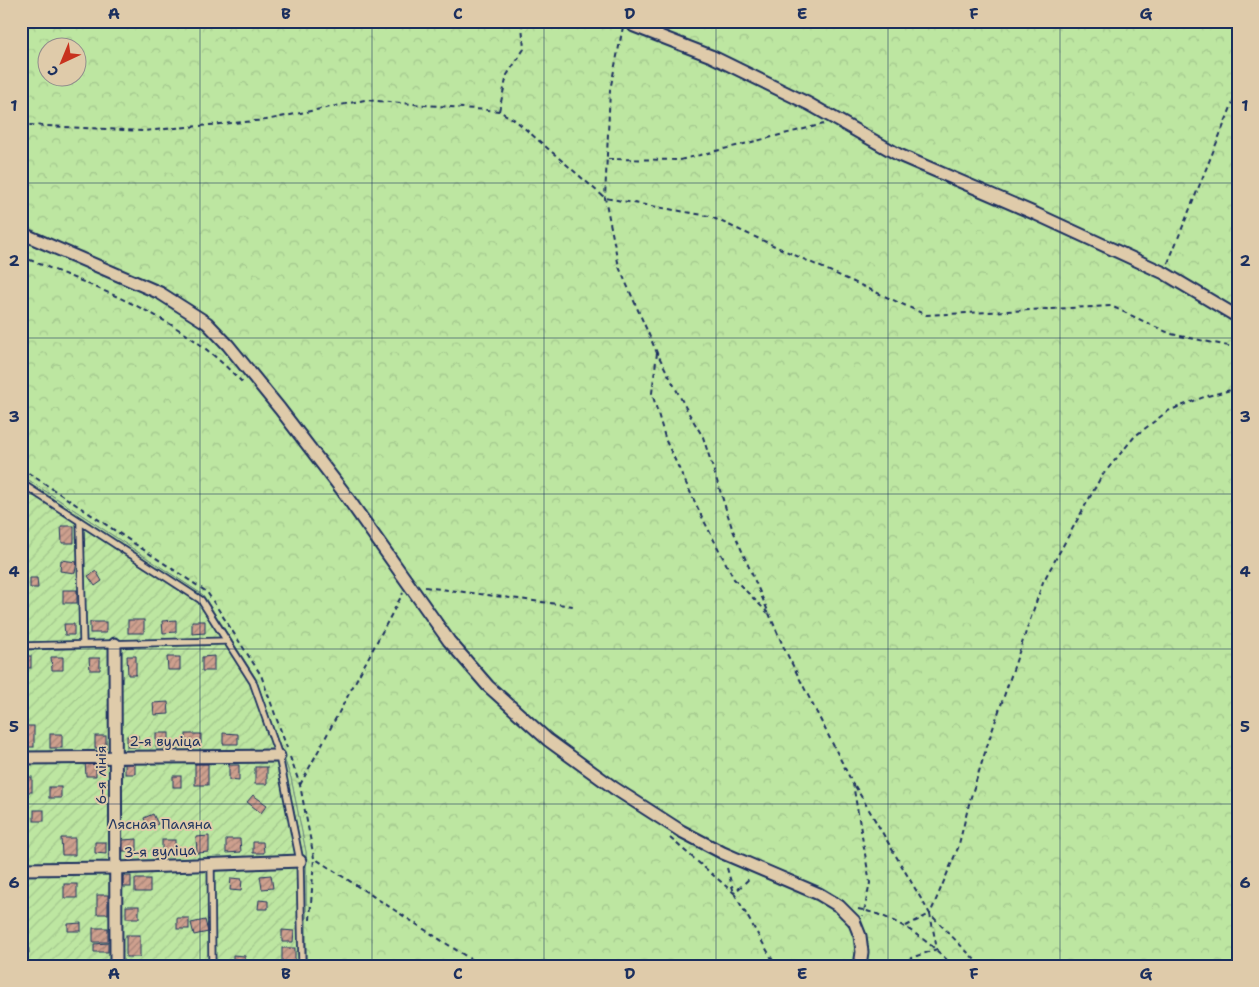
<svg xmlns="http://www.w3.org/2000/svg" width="1259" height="987" font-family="'Shantell Sans',sans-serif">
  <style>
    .forest { fill: url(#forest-crowns); stroke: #6c8a80; fill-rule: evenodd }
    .garden { fill: url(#garden-furrows); stroke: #6c8a80 }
    .building { fill: url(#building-hatch); stroke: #1b2f5e }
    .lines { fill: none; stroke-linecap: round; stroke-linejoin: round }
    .lane-casing { stroke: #1b2f5e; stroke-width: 9 }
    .street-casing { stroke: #1b2f5e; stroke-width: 15 }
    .path { stroke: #1b2f5e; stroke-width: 2; stroke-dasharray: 5 4; stroke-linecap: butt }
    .lane { stroke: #dfcbaa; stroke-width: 5.5 }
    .street { stroke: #dfcbaa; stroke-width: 11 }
    .grid { fill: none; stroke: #1b2f5e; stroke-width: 1; stroke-opacity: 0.55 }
    .labels { text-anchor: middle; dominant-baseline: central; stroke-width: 4; stroke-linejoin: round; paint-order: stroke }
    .street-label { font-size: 14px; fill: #1b2f5e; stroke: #dfcbaa }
    .park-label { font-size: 14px; fill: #233861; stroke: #dfcbaa }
    .neatline { fill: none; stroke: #1b2f5e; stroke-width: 2 }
    .grid-label { font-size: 16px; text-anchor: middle; font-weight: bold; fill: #1b2f5e }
  </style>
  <defs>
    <pattern id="forest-crowns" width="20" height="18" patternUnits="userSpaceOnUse" patternTransform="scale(1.25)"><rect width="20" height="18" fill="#bde6a1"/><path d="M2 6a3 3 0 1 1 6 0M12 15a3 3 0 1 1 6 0" fill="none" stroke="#a2c68d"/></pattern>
    <pattern id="garden-furrows" width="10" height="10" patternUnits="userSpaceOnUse" patternTransform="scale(1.25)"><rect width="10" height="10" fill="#bde6a1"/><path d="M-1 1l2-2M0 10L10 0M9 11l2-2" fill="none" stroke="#a2c68d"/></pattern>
    <pattern id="building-hatch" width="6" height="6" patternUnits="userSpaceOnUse" patternTransform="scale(1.25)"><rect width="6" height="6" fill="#cea08e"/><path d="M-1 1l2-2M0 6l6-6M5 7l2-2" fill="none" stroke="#a68377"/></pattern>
  </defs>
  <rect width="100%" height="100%" fill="#dfc4a5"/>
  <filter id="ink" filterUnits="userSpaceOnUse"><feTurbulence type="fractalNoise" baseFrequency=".02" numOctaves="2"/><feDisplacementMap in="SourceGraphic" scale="10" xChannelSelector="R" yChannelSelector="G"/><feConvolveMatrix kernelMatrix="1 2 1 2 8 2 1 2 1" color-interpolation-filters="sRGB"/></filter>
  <g filter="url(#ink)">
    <path class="forest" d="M21 21H1238V966H306V852L291 778 255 677 203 595 21 475ZM48 48H78V78H48Z"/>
    <polygon class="garden" points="21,475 203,595 255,677 291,778 306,852 306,966 21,966"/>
    <g class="building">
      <polygon points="61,526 74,526 74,543 62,543"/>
      <polygon points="61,560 77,562 75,573 60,571"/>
      <polygon points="96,571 102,581 95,586 88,576"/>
      <polygon points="30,578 37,578 38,588 30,588"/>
      <rect x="63" y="590" width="14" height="13"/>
      <rect x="128" y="620" width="16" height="13"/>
      <polygon points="176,620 176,632 163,633 162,621"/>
      <polygon points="192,621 205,621 205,633 192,634"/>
      <rect x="90" y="622" width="16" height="11"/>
      <polygon points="64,624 74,624 74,635 65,635"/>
      <rect x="21" y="656" width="10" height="12"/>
      <polygon points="127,656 136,656 136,675 128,675"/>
      <polygon points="214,656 214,671 202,671 202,657"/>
      <polygon points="51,657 63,657 63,670 52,670"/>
      <polygon points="167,657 180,657 180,670 168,670"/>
      <polygon points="89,658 100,658 100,670 90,670"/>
      <polygon points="168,702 169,714 154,715 153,703"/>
      <rect x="21" y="726" width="13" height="21"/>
      <rect x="156" y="733" width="13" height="14"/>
      <polygon points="223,733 238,734 238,744 223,744"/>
      <rect x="50" y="734" width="12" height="14"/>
      <rect x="186" y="734" width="15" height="10"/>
      <rect x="95" y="736" width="11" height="12"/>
      <rect x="127" y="736" width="11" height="11"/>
      <polygon points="85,762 96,762 96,776 86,776"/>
      <rect x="125" y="762" width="10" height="12"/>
      <rect x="195" y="764" width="13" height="21"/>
      <polygon points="229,765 239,765 239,781 229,780"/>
      <rect x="255" y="767" width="12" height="17"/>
      <rect x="173" y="776" width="8" height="11"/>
      <rect x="21" y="777" width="11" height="15"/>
      <rect x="49" y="787" width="12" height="11"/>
      <polygon points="253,795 267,805 261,813 247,802"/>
      <rect x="34" y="810" width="10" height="11"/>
      <polygon points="153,814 158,824 148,829 144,818"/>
      <polygon points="209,836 209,852 197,853 196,837"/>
      <rect x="21" y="838" width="5" height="15"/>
      <polygon points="61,838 75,838 75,855 62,855"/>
      <polygon points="137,839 137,851 123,851 123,840"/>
      <polygon points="226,839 240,839 241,852 226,853"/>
      <rect x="162" y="840" width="13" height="12"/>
      <polygon points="95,842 106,842 106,854 95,853"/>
      <polygon points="253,842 263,842 264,853 253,853"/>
      <polygon points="271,875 273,888 262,889 260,876"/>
      <rect x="123" y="876" width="8" height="11"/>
      <polygon points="21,878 26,878 27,891 21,891"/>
      <polygon points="231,878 242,879 241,891 230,890"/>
      <rect x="135" y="879" width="15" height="13"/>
      <rect x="64" y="884" width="13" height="14"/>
      <rect x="97" y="895" width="11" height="19"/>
      <polygon points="259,900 268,901 268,909 258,909"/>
      <rect x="126" y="906" width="13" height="12"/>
      <rect x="177" y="918" width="12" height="11"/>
      <polygon points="205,920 208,932 194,935 191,923"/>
      <polygon points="81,923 81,931 68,931 68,924"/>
      <rect x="93" y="928" width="15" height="14"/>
      <polygon points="282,930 294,931 293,942 282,942"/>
      <rect x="126" y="935" width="14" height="22"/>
      <polygon points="21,939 28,939 29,953 21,953"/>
      <polygon points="108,943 108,952 94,952 94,944"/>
      <rect x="282" y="948" width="13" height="14"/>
      <polygon points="233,955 245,956 244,966 233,966"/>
      <polygon points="191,961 203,962 202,966 191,966"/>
    </g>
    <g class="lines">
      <g class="lane-casing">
        <g id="lane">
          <polyline points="21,483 201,600 253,682 279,756 300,861 302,966"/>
          <polyline points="80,522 83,644"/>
          <polyline points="21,646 227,641"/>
          <polyline points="211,864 212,966"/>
        </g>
      </g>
      <g class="street-casing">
        <g id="street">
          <polyline points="631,21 634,26 711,56 809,104 899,155 1036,214 1164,273 1238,317"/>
          <polyline points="21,233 160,293 207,323 228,345 280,409 342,490 449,641 488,686 548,740 614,788 681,831 723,853 819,894 839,906 854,921 860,936 862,952 860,966"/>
          <polyline points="115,644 116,966"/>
          <polyline points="21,758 279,756"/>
          <polyline points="21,869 116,868 300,861"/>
        </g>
      </g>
      <g class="path">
        <polyline points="623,27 610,90 605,198 619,267 657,353 688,412 703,437 732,528 784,648 853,784 870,883 863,916"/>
        <polyline points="499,111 507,75 524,49 522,25 519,21"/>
        <polyline points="21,122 28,125 143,131 266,120 365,100 499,111 515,120 605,198 709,216 926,315 1111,306 1171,334 1238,348"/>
        <polyline points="608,159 680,160 824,124"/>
        <path d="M21 256C74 279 129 298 178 329 202 344 223 363 243 383"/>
        <polyline points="1168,263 1238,90"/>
        <polyline points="657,353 652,393 666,441 702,517 734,579 768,613"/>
        <polyline points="21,468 207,592 261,675 287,748"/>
        <polyline points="425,587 573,606"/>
        <polyline points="290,757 300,785 314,858 481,966"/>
        <polyline points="300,785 403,593"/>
        <polyline points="855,786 930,914 981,966"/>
        <polyline points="670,838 734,893 751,877"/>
        <polyline points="727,868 734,893 776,966"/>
        <path d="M858 909C895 916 927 939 953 966"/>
        <polyline points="310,920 314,858"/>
        <polyline points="906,926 930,914"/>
        <polyline points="901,966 911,958 937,949 930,914 958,848 970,800 989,740 1043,582 1101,477 1135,436 1168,411 1204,397 1238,388"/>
      </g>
      <use href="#lane" class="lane"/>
      <use href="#street" class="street"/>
    </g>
  </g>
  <path class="grid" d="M200 21V966M372 21V966M544 21V966M716 21V966M888 21V966M1060 21V966M21 183H1238M21 338H1238M21 494H1238M21 649H1238M21 804H1238"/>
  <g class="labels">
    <g class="street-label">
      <text x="165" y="741">2-я вуліца</text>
      <text transform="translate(101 775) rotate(-90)">6-я лінія</text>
      <text transform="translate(160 851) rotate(-2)">3-я вуліца</text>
    </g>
    <g class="park-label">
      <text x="160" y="824">Лясная Паляна</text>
    </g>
  </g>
  <rect width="1259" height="987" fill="none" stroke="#dfcbaa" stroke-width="55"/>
  <g transform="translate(62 62) rotate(224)"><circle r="24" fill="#dfcbaa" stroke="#918d8c"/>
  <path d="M0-4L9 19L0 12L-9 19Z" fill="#c8321e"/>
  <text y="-8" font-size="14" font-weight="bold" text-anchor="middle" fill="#1b2f5e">С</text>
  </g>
  <rect x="28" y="28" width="1204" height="932" class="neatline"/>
  <g class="grid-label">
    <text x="114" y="19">A</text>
    <text x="286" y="19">B</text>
    <text x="458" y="19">C</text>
    <text x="630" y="19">D</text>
    <text x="802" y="19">E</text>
    <text x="974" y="19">F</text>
    <text x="1146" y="19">G</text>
    <text x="14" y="111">1</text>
    <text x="1245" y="111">1</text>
    <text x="14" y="266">2</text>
    <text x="1245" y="266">2</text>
    <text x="14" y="422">3</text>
    <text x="1245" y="422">3</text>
    <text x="14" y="577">4</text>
    <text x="1245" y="577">4</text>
    <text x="14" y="732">5</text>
    <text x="1245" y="732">5</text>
    <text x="14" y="888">6</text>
    <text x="1245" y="888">6</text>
    <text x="114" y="979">A</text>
    <text x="286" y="979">B</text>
    <text x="458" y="979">C</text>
    <text x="630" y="979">D</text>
    <text x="802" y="979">E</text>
    <text x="974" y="979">F</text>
    <text x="1146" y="979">G</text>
  </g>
</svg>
